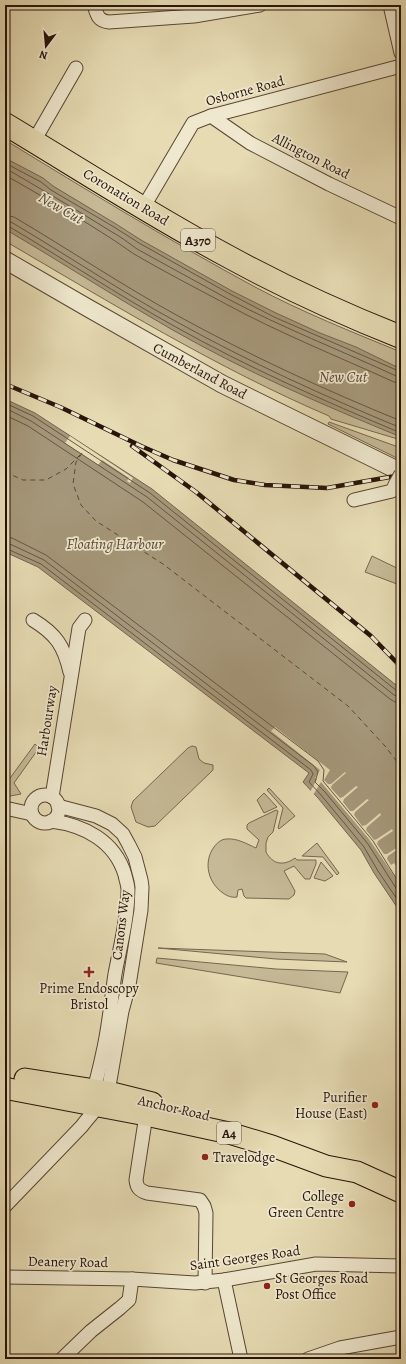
<svg xmlns="http://www.w3.org/2000/svg" width="406" height="1364" font-family="Alegreya,serif">
  <style>
    .green { fill: #c6b996; stroke: #776650 }
    .water { fill: #a5977a; stroke: #73634d }
    .pier { fill: #e6dbb3 }
    .lines { fill: none; stroke-linecap: round; stroke-linejoin: round }
    .shore { stroke: #665642; stroke-width: 1 }
    .ferry { stroke: #5a4837; stroke-width: 1; stroke-dasharray: 5 4; stroke-linecap: butt }
    .minor-casing { stroke: #584634; stroke-width: 15 }
    .tertiary-casing { stroke: #584634; stroke-width: 19 }
    .primary-casing { stroke: #28140a; stroke-width: 23 }
    .trunk-casing { stroke: #28140a; stroke-width: 24 }
    .minor { stroke: #efe8ce; stroke-width: 13 }
    .tertiary { stroke: #efe8ce; stroke-width: 17 }
    .primary { stroke: #e6dbb3; stroke-width: 21 }
    .trunk { stroke: #e6dbb3; stroke-width: 22 }
    .rail-casing { stroke: #28140a; stroke-width: 4.5 }
    .rail { stroke: #efe8ce; stroke-width: 3; stroke-dasharray: 9; stroke-linecap: butt }
    .minor-bridge-casing { stroke: #584634; stroke-width: 15; stroke-linecap: butt }
    .minor-bridge { stroke: #efe8ce; stroke-width: 13 }
    .poi-dot { fill: #8f2418; stroke: #efe8ce; stroke-width: 1.5 }
    .labels { text-anchor: middle; dominant-baseline: central; stroke-width: 3.5; stroke-linejoin: round; paint-order: stroke }
    .shield { fill: #efe8ce; stroke: #645445; stroke-width: 1 }
    .shield-label { font-size: 13px; font-weight: bold; fill: #28140a }
    .street-label { font-size: 14px; fill: #28140a; stroke: #efe8ce }
    .poi-label { font-size: 14px; fill: #28140a; stroke: #efe8ce; text-anchor: end }
    .water-label { font-size: 15px; font-style: italic; fill: #5a4837; stroke: #efe8ce }
  </style>
  <rect width="100%" height="100%" fill="#e6dbb3"/>
  <filter id="stains"><feTurbulence type="fractalNoise" baseFrequency=".005" numOctaves="4"/><feColorMatrix values="0 0 0 0 .2 0 0 0 0 .09 0 0 0 0 .02 0 0 0 .5 -.17"/></filter>
  <radialGradient id="worn" r=".72"><stop offset=".6" stop-color="#630" stop-opacity="0"/><stop offset="1" stop-color="#630" stop-opacity=".3"/></radialGradient>
  <g class="green">
    <path d="M5 140C87 190 170 241 255 287 302 312 352 332 401 352V381L368 368 5 169Z"/>
    <path d="M5 218 401 426V440L331 419 329 416C217 368 111 303 5 241Z"/>
    <polygon points="329,422 401,448 401,460 328,424"/>
    <polygon points="372,556 401,570 397,584 365,572"/>
    <polygon points="35,744 39,748 14,783 21,794 5,797 5,785"/>
    <polygon points="192,746 196,747 199,759 204,763 213,765 213,770 155,826 148,827 136,822 131,807 133,801 188,748"/>
    <polygon points="269,788 295,816 279,829 278,828 283,808 267,790"/>
    <polygon points="264,793 277,807 264,813 257,800"/>
    <path d="M276 810 278 811 273 832 268 837 266 843V852C273 865 284 866 295 858L297 860H316V864L310 879H305L294 866 284 871 295 891 294 895 289 899 246 898 244 896 242 889 238 890 237 897C232 898 227 896 223 893 208 883 203 862 214 847 217 843 221 839 227 839 237 838 247 844 256 848L259 840 247 829V825L249 823Z"/>
    <polygon points="317,843 339,873 337,875 323,857 302,856"/>
    <polygon points="321,862 333,876 325,881 314,878"/>
    <polygon points="158,948 325,954 347,962 276,959"/>
    <polygon points="157,958 276,969 348,972 340,993 156,963"/>
  </g>
  <g class="water">
    <path d="M5 158 43 178 53 186 116 224 141 240 232 291 276 313 320 333 356 347 401 369V437C323 405 244 371 171 329 115 297 61 262 5 229Z"/>
    <polygon points="5,399 35,413 152,489 401,689 401,913 374,873 361,850 318,798 303,782 309,773 38,567 5,552"/>
  </g>
  <g class="pier">
    <polygon points="70,436 133,478 130,483 127,481 129,478 102,460 98,465 65,443"/>
    <polygon points="275,727 330,770 324,780 328,784 331,784 345,772 346,773 332,785 331,788 340,798 343,797 356,786 358,787 344,799 343,802 350,811 353,811 367,799 369,800 355,812 354,815 362,826 366,825 380,813 381,815 367,827 366,830 374,840 377,839 392,829 393,831 378,841 377,844 384,854 387,854 401,845 401,847 388,856 387,859 391,865 394,863 401,873 401,886 369,839 321,782 313,795 310,792 317,779 315,778 320,770 271,731"/>
  </g>
  <g class="lines">
    <g class="shore">
      <polyline points="5,163 41,182 51,190 114,227 139,243 230,294 274,317 401,372"/>
      <path d="M5 168C41 189 77 210 112 232 121 237 129 243 137 249 167 266 198 282 228 299 283 328 340 350 396 376L401 377"/>
      <path d="M5 175C40 195 75 215 109 237 117 242 125 248 134 254 163 271 194 287 224 303 279 333 337 356 394 382L401 383"/>
      <path d="M5 215 14 217C70 250 123 286 180 317 251 356 325 390 401 421"/>
      <path d="M5 221 11 222C67 255 120 291 177 322 249 362 324 396 401 428"/>
      <path d="M5 226H8C64 259 118 295 174 326 247 367 324 401 401 433"/>
      <polyline points="5,403 33,416 150,493 397,691 401,692"/>
      <polyline points="5,408 31,421 147,497 394,695 401,697"/>
      <polyline points="5,415 28,426 143,502 390,699 395,702 401,703"/>
      <polyline points="5,537 12,538 46,555 318,761 324,770 323,781 373,841 401,886"/>
      <polyline points="5,543 10,544 44,560 314,766 318,772 315,782 325,792 368,844 401,896"/>
      <polyline points="5,548 41,564 311,770 313,774 309,782 321,795 364,847 378,871 401,905"/>
    </g>
    <g class="ferry">
      <polyline points="82,453 76,462 73,484 81,505 96,521 163,564 348,706 385,746 401,767"/>
      <polyline points="5,472 23,480 46,480 66,469 80,455"/>
    </g>
    <g class="minor-casing">
      <g id="minor">
        <path d="M94 5C97 15 98 21 109 22L194 16 260 5"/>
        <polyline points="390,5 401,53"/>
        <polyline points="211,116 250,143 329,184 401,218"/>
        <polyline points="34,141 76,68"/>
        <polyline points="143,208 193,123 211,116 401,66"/>
        <polyline points="354,500 392,491 396,483"/>
        <path d="M33 620C56 634 64 646 70 672"/>
        <circle cx="45" cy="809" r="14"/>
        <polyline points="52,797 79,628 85,620"/>
        <polyline points="5,808 32,814"/>
        <path d="M51 821C84 825 115 841 125 875 126 880 128 885 128 890 128 918 120 947 115 974 111 1000 109 1027 103 1052 100 1067 96 1082 92 1097"/>
        <path d="M146 1115 136 1180C137 1188 139 1190 147 1193L200 1200 204 1206 206 1213 205 1283"/>
        <path d="M5 1206 82 1126C90 1115 101 1105 108 1092L122 1011 129 985 141 910 142 887 141 880 135 857 129 845 123 834 112 824 96 816 58 806"/>
        <polyline points="5,1277 132,1279 195,1283 224,1280 316,1264 401,1266"/>
        <polyline points="224,1280 241,1359"/>
        <polyline points="62,1359 91,1331 120,1308 129,1300 132,1279"/>
        <polyline points="308,1359 340,1348 401,1337"/>
      </g>
    </g>
    <g class="tertiary-casing">
      <polyline id="tertiary" points="5,260 88,308 222,384 401,472"/>
    </g>
    <g class="primary-casing">
      <g id="primary">
        <polyline points="25,1079 108,1092 152,1103"/>
        <polyline points="5,1088 9,1089 146,1115 229,1133 272,1146 326,1166 357,1172 401,1192"/>
      </g>
    </g>
    <g class="trunk-casing">
      <path id="trunk" d="M5 124C80 169 154 217 231 258 286 288 343 314 401 337"/>
    </g>
    <use href="#minor" class="minor"/>
    <use href="#tertiary" class="tertiary"/>
    <use href="#primary" class="primary"/>
    <use href="#trunk" class="trunk"/>
    <g class="rail-casing">
      <g id="rail">
        <polyline points="5,384 60,407 141,446 173,460 234,480 265,485 327,488 401,475"/>
        <polyline points="132,446 196,492 371,636 401,667"/>
      </g>
    </g>
    <use href="#rail" class="rail"/>
    <g class="minor-bridge-casing">
      <polyline id="minor-bridge" points="396,483 401,474"/>
    </g>
    <use href="#minor-bridge" class="minor-bridge"/>
  </g>
  <g class="poi-dot">
    <path d="M87 966h4v4h4v4h-4v4h-4v-4h-4v-4h4z"/>
    <circle cx="375" cy="1105" r="4"/>
    <circle cx="205" cy="1157" r="4"/>
    <circle cx="352" cy="1204" r="4"/>
    <circle cx="267" cy="1286" r="4"/>
  </g>
  <g class="labels">
    <g class="shield">
      <rect x="181" y="229" width="34" height="22" rx="3"/>
      <rect x="217" y="1122" width="24" height="22" rx="3"/>
    </g>
    <g class="shield-label">
      <text x="198" y="240">A370</text>
      <text x="229" y="1133">A4</text>
    </g>
    <g class="street-label">
      <text transform="translate(245 91) rotate(-15)">Osborne Road</text>
      <text transform="translate(311 156) rotate(27)">Allington Road</text>
      <text transform="translate(126 197) rotate(31)">Coronation Road</text>
      <text transform="translate(200 371) rotate(28)">Cumberland Road</text>
      <text transform="translate(47 721) rotate(-81)">Harbourway</text>
      <text transform="translate(121 925) rotate(-83)">Canons Way</text>
      <text transform="translate(174 1108) rotate(13)">Anchor Road</text>
      <text transform="translate(245 1258) rotate(-8)">Saint Georges Road</text>
      <text transform="translate(68 1262) rotate(1)">Deanery Road</text>
    </g>
    <g class="poi-label">
      <text x="89" y="988" text-anchor="middle">Prime Endoscopy<tspan x="89" dy="16">Bristol</tspan></text>
      <text x="367" y="1097">Purifier<tspan x="367" dy="16">House (East)</tspan></text>
      <text x="213" y="1157" text-anchor="start">Travelodge</text>
      <text x="344" y="1196">College<tspan x="344" dy="16">Green Centre</tspan></text>
      <text x="275" y="1278" text-anchor="start">St Georges Road<tspan x="275" dy="16">Post Office</tspan></text>
    </g>
    <g class="water-label">
      <text transform="translate(61 208) rotate(30)">New Cut</text>
      <text x="343" y="377">New Cut</text>
      <text x="115" y="544">Floating Harbour</text>
    </g>
  </g>
  <rect width="406" height="1364" fill="none" stroke="#e6dbb3" stroke-width="20"/>
  <rect x="6" y="6" width="394" height="1352" fill="none" stroke="#28140a" stroke-width="2"/>
  <rect x="10" y="10" width="386" height="1344" fill="none" stroke="#28140a"/>
  <g transform="translate(46 46) rotate(196)" stroke="#efe8ce" stroke-width="3" paint-order="stroke">
  <path d="M0-3L7 15L0 10L-7 15Z" fill="#28140a"/>
  <text y="-6" font-size="11" font-weight="bold" text-anchor="middle" fill="#28140a">N</text>
  </g>
  <rect width="100%" height="100%" filter="url(#stains)"/>
  <rect width="100%" height="100%" fill="url(#worn)"/>
</svg>
